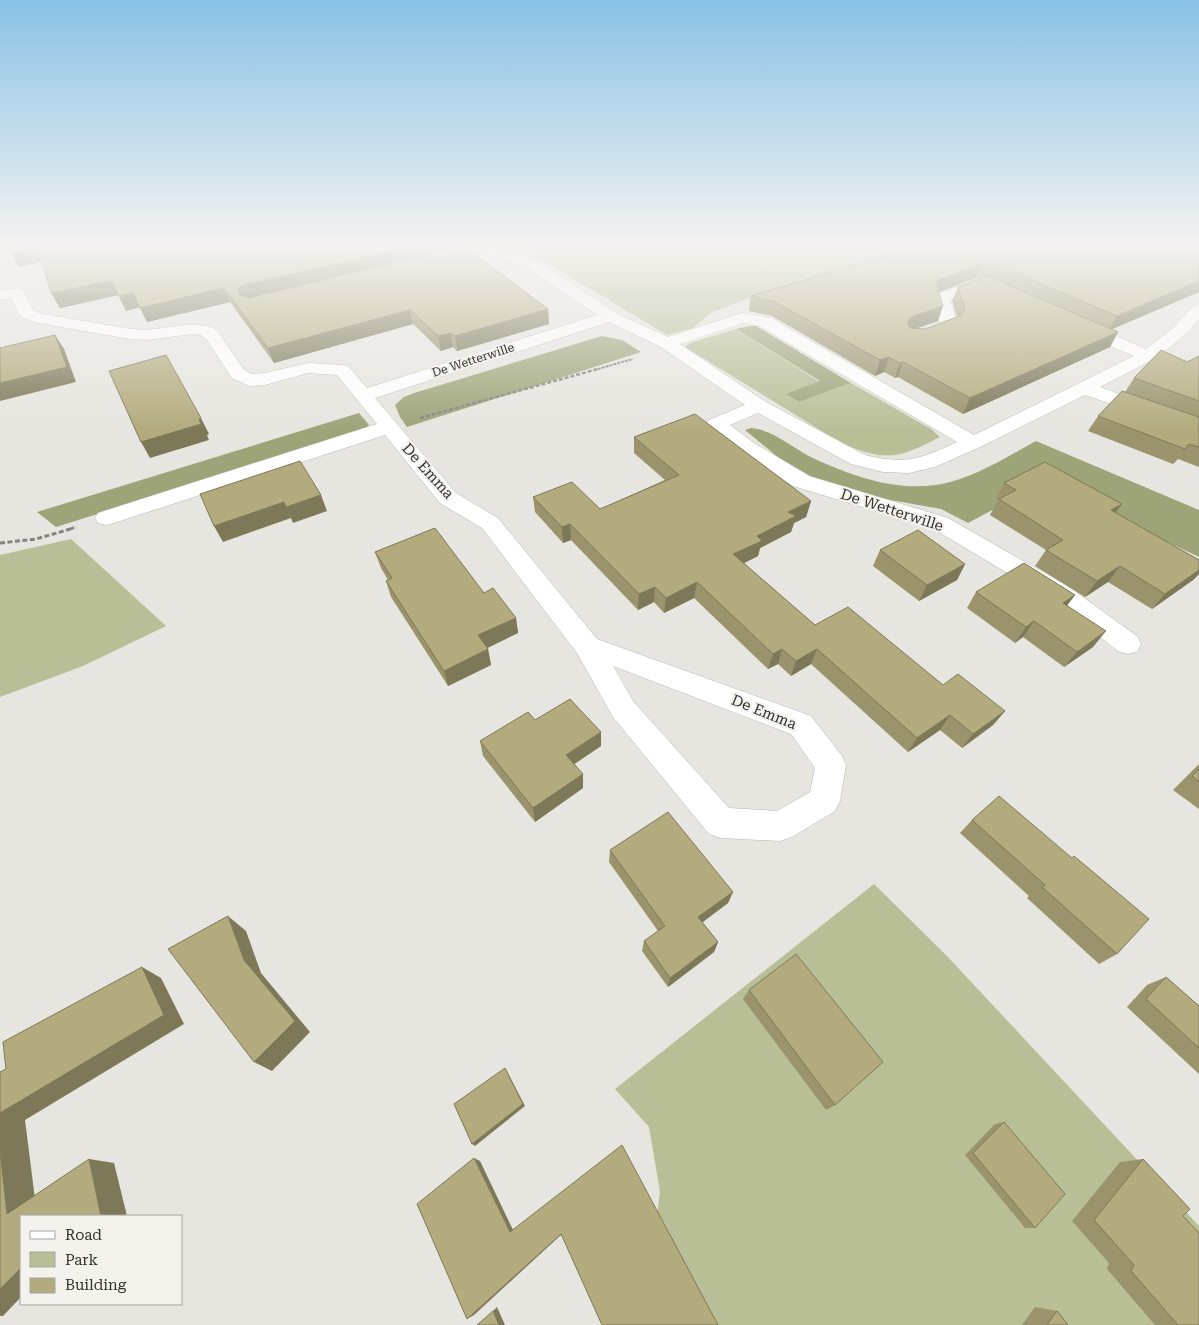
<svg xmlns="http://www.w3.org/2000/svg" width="1199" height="1325" font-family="'Roboto Serif',serif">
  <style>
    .green { fill: #b8bf97 }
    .forest { fill: #9da478 }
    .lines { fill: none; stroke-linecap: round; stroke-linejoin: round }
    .minor-casing { stroke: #b7b6b1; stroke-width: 1 }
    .path-far2 { stroke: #858480; stroke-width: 2; stroke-dasharray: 3 1; stroke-linecap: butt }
    .path-far1 { stroke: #858480; stroke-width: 2.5; stroke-dasharray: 4 2; stroke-linecap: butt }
    .path { stroke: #858480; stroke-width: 3; stroke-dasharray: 5 2.5; stroke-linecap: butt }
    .minor { fill: #fff; fill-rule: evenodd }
    .wall { fill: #9a936c; fill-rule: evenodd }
    .shaded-wall { fill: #7d7858 }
    .building { fill: #b3ab7d; stroke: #7d7858 }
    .labels { text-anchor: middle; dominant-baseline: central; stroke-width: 4.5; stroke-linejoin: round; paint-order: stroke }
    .far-street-label { font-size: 12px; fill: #32312f; stroke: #f3f2ec }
    .street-label { font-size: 15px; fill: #32312f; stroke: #f3f2ec }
  </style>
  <rect width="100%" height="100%" fill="#e6e5df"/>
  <g class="green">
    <polygon points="508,245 920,245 741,301 712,312 693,328 667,335 527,251"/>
    <path d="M736 329 820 382 787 394 799 402 851 383 931 429 940 437C896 460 883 462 838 441L685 347 690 343Z"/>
    <polygon points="71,539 166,626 83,666 0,697 0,555"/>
    <polygon points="874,884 946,955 1199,1226 1199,1325 619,1325 649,1273 660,1192 649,1127 615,1089"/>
  </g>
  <g class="forest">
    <polygon points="750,326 756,326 851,383 799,402 786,394 820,381 736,329"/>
    <polygon points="602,336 622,340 641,352 407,427 400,417 395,405 404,397 414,393"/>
    <polygon points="359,413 369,425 362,431 56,527 37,512"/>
    <path d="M751 428C775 430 793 449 815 459 852 476 894 491 936 485 971 480 1005 458 1036 441L1199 510V557L1043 483 968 523 941 509 851 493 821 482 779 458 745 430Z"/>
  </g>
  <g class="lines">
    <g class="minor-casing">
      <g id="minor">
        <path d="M445 245H477L513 252 535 260 616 313 668 337 742 313 771 318 974 435 1134 356 1072 330 1070 326 1072 322H1084L1146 349 1173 328 1193 306 1199 304V319C1170 354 1139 367 1100 387L1199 422V435L1085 395 980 447 935 467 909 473 883 472 851 464 758 413 730 425 754 443 809 476 948 518 1069 587 1138 637 1141 644 1138 651 1128 654 1118 651 1051 599 932 528 793 486 740 451 706 424 709 420 745 405 661 347 609 322 375 398 456 493 498 518 597 639 811 716 842 756 846 765 840 801 835 811 792 837 780 841 721 838 709 834 613 717 577 653 482 528 440 503 385 435 114 523 106 525 98 523 95 518 98 513 377 424 337 375 308 373 265 385 249 386 232 378 207 340 201 335 192 334 147 340 131 339 38 323 20 316 11 298 0 300V290L17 288 23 290 33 310 42 314 131 329 147 330 192 324 206 326 212 327 219 333 244 370 252 374 265 373 308 363 342 365 348 366 367 388 597 315 525 266 505 259 447 248ZM743 323 759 326 957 442C920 459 906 465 865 455L766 402 680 344ZM613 666 791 734 815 768 810 792 777 811 729 808 633 701Z"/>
        <path d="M982 278 996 284 999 287 996 290 991 292 981 288 950 300 957 324 955 328C942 333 925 344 911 341L908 337 911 333 940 322 933 298 935 295Z"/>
      </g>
    </g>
    <polyline class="path-far2" points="594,370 633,359"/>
    <g class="path-far1">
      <polyline points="420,418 598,369"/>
      <polyline points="70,529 76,527"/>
    </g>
    <polyline class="path" points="0,543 36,539 74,528"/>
    <use href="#minor" class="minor"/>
  </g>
  <g class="wall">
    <path d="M923 245H1057L1052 247 1199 292 1111 329 1118 332 1110 347 963 414 898 377 895 378 884 372 875 376 772 316 749 311 751 296ZM976 278H980L958 287 952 301 957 317 925 329 917 328 938 321 939 292Z"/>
    <polygon points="451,249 548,309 549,324 457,351 453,347 441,351 413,324 274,363 230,302 147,322 140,307 126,311 118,295 60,308 42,262 19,267 11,253"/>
    <polygon points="1199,356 1199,467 1178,459 1173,464 1088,431 1098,416 1125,392 1134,378 1187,362"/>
    <polygon points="634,437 811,501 806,517 794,523 791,532 760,548 758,556 744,563 815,625 943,685 1005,711 993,725 962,748 940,730 908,752 811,664 791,676 778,664 768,669 694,598 664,613 654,602 638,610 571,540 563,543 535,512 533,497 600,509 665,480 634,453"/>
    <polygon points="1004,483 1115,513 1199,560 1199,574 1193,580 1152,609 1108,582 1085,597 1035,566 1046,550 990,515 998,500 996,498"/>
    <polygon points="880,550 965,564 957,580 919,601 873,566"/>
    <polygon points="375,552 484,593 516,618 518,633 487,648 488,649 491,665 448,686 391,597 386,581 388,580 381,568"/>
    <polygon points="976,592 1075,595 1067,605 1093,647 1064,667 1023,637 1015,643 967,608"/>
    <polygon points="535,720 601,746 574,764 583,788 535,822 483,756 480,741"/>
    <polygon points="1199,764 1199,809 1173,790"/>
    <polygon points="972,820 1072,858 1117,954 1099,964 1027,898 1029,896 960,833"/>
    <polygon points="610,850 733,892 728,903 702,922 718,942 714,952 668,987 642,951 644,941 658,931 609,862"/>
    <polygon points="1166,977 1199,1006 1199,1074 1127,1007 1147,985"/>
    <polygon points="749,990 835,1105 826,1110 743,999"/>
    <polygon points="1004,1122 1035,1228 1025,1228 965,1155 995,1124"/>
    <polygon points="1143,1159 1183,1216 1199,1325 1155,1325 1107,1269 1109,1263 1072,1221 1120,1162"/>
    <polygon points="1035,1307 1057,1311 1068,1325 1022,1325"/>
  </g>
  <g class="shaded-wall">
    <polygon points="418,245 451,245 452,251 243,304 238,290 241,286"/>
    <polygon points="1042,245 1057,245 1040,251"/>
    <polygon points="38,248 45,261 19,267 11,253"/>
    <polygon points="982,264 976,278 933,294 939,280"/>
    <polygon points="111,281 119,295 60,308 51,293"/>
    <polygon points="1199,281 1199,292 1108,331 1117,316"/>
    <polygon points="224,288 230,302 147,322 140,308"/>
    <polygon points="133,293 140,307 126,311 119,296"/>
    <polygon points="943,306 938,321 906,332 907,323 911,317"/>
    <polygon points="548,309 549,324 457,351 455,336"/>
    <polygon points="410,310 413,324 274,363 268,348"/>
    <polygon points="1118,332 1110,347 963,414 970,398"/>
    <polygon points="451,333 453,347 441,351 438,336"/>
    <polygon points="55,335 64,349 76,382 0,401 0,383"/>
    <polygon points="889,357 884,372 875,376 880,360"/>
    <polygon points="903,362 898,377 895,378 900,363"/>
    <polygon points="201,418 209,434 207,435 209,440 150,458 141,442"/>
    <polygon points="321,495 327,511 293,523 286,507"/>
    <polygon points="811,501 806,517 794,523 791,532 760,548 758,556 730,570 733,554 788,512"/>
    <polygon points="284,502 291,518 223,542 214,526"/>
    <polygon points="1122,504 1110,520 1111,510"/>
    <polygon points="570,524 571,540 563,543 562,527"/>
    <polygon points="965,564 957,580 919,601 927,585"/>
    <polygon points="1120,566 1108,582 1085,597 1097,581"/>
    <polygon points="1199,570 1199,574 1193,580 1152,609 1165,594"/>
    <polygon points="697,582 694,598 664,613 666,598"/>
    <polygon points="655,587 654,602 638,610 639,594"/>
    <polygon points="1075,595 1063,611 1063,603"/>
    <polygon points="516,618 518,633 481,651 478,635"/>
    <polygon points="1034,621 1023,637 1015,643 1026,627"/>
    <polygon points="1106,631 1093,647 1064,667 1077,652"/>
    <polygon points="488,649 491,665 448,686 444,671"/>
    <polygon points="782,649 778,664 768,669 773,654"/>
    <polygon points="817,649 811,664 791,676 796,661"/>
    <polygon points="1005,711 993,725 962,748 973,734"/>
    <polygon points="950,715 940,730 908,752 917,738"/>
    <polygon points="601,732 601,746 567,769 566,755"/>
    <polygon points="583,774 583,788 535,822 533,808"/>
    <polygon points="733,892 728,903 695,928 698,917"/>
    <polygon points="228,916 246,931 261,973 310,1032 272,1071 254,1062 244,960"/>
    <polygon points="718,942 714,952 668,987 670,978"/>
    <polygon points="142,967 161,978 184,1024 25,1120 37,1215 7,1214 0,1150 0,1113"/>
    <polygon points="505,1068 525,1106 475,1146 472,1144"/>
    <polygon points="474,1158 480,1161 514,1232 510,1232"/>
    <polygon points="89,1159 114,1163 127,1216 101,1216"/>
    <polygon points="561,1234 562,1234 474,1315 467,1319"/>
    <polygon points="21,1268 21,1297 3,1316 0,1316 0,1289"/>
    <polygon points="497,1307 505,1325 499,1325 493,1311"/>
  </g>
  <g class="building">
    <polygon points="9,245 418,245 241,286 238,290 240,295 248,298 463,246 548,309 455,336 451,333 438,336 410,310 268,348 224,288 140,308 133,293 119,296 111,281 51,293 38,248 11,253"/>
    <polygon points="923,245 1045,245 1046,246 1057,247 1063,245 1199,245 1199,281 1117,316 994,264 982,264 939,280 936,284 943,306 911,317 907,323 911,328 925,329 962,315 965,309 958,287 987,276 1118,332 970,398 903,362 900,363 889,357 880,360 775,302 751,296"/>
    <polygon points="55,335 67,367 0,383 0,348"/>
    <polygon points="1161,350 1187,362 1199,356 1199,401 1134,378"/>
    <polygon points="166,355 201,418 199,419 201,424 141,442 109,371"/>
    <polygon points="1122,391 1199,417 1199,447 1189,444 1185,449 1098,416"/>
    <polygon points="695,414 811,501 788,512 796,516 757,536 762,541 733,554 815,625 848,607 943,685 958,674 1005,711 973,734 950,715 917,738 817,649 796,661 782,649 773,654 697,582 666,598 655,587 639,594 570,524 562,527 533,497 572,482 600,509 679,475 634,437"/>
    <polygon points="300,461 321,495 286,507 284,502 214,526 200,494"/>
    <polygon points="1045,462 1122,504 1111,510 1199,560 1199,570 1165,594 1120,566 1097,581 1046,550 1063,540 999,499 1016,490 1004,483"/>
    <polygon points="435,528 484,593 493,588 516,618 478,635 488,649 444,671 386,581 392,578 375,552"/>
    <polygon points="918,530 965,564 927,585 880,550"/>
    <polygon points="1024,563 1075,595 1063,603 1106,631 1077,652 1034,621 1026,627 976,592"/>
    <polygon points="570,699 601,732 566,755 583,774 533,808 480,741 528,712 535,720"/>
    <polygon points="1199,769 1199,782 1192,776"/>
    <polygon points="999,796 1072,858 1074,856 1149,919 1117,954 1042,887 1045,885 972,820"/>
    <polygon points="668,812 733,892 698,917 718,942 670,978 644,941 665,926 610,850"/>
    <polygon points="228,916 244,960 295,1021 254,1062 168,949"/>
    <polygon points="796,954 883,1062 835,1105 749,990"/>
    <polygon points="142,967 164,1015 0,1113 0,1072 6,1069 3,1042"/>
    <polygon points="1166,977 1199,1006 1199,1048 1146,999"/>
    <polygon points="505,1068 523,1104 472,1144 454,1104"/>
    <polygon points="1004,1122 1065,1194 1035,1228 973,1153"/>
    <polygon points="622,1145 718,1325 602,1325 561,1234 467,1319 417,1204 474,1158 510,1232"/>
    <polygon points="0,1150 7,1214 89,1159 101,1216 21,1216 21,1268 0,1289"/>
    <polygon points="1143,1159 1190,1209 1183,1216 1199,1233 1199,1325 1178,1325 1131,1271 1134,1265 1094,1220"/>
    <polygon points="493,1311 499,1325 477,1325"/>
    <polygon points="1057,1311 1068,1325 1047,1325"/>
  </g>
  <linearGradient id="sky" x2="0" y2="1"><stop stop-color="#89c2e6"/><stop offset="0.57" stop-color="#f4f3f1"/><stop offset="1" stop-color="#f4f3f1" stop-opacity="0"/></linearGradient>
  <rect width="1199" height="431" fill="url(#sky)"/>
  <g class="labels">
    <g class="far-street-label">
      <text transform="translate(473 360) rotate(-18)">De Wetterwille</text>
    </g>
    <g class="street-label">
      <text transform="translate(428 471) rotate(48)">De Emma</text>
      <text transform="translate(892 510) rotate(18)">De Wetterwille</text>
      <text transform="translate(764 712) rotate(22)">De Emma</text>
    </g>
  </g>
  <rect x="20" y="1215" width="162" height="90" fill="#f3f2ec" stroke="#a6a5a0"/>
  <rect x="30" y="1231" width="25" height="8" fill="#ffffff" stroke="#a6a5a0"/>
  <text x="65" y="1240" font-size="15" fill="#32312f">Road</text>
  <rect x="30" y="1252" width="25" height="15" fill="#b8bf97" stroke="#a6a5a0"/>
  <text x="65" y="1265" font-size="15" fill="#32312f">Park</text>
  <rect x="30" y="1278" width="25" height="15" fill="#b3ab7d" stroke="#a6a5a0"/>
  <text x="65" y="1290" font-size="15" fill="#32312f">Building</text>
</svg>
